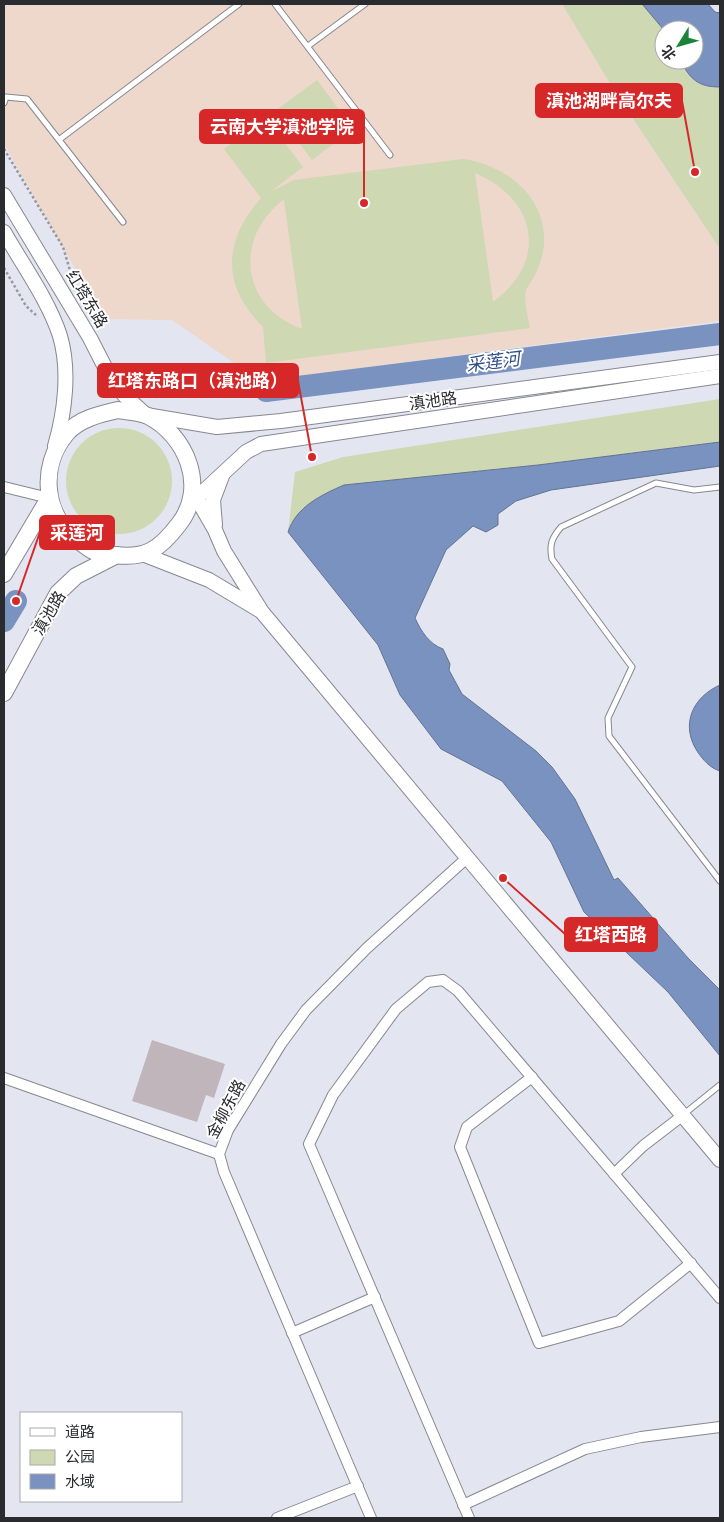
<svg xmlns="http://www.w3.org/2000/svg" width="724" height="1522" font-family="Arial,'Noto Sans SC',sans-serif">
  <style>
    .education { fill: #eed7cb }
    .green { fill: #ced8b2; fill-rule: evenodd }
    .water { fill: #7a92c0; stroke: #627394 }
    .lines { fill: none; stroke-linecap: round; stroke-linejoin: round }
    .river { stroke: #7a92c0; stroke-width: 22 }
    .building { fill: #bfb5bb }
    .lane-casing { stroke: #868891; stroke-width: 7 }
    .street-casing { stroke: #868891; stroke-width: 12 }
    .secondary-casing { stroke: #868891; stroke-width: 16 }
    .primary-casing { stroke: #868891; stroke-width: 18 }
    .path { stroke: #95979f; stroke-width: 2.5; stroke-dasharray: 2.5 2.5; stroke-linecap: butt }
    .lane { stroke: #fff; stroke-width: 5 }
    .street { stroke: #fff; stroke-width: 10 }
    .secondary { stroke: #fff; stroke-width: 14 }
    .primary { stroke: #fff; stroke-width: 16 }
    .labels { text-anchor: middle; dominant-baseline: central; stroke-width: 4; stroke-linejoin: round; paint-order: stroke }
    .street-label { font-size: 16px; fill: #2a2b2f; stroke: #fff }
    .water-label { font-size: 18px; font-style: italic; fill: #314e89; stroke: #fff }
    .leader { fill: none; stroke: #d62828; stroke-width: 2 }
    .callout-dot { fill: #d62828; stroke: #fff; stroke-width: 2 }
    .callout { fill: #d62828; stroke: #d62828; stroke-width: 2 }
    .callout-label { font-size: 18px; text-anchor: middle; font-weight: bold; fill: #fff }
  </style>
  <rect width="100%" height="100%" fill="#e3e6f0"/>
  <polygon class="education" points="4,4 562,4 617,95 720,249 720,321 260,381 172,320 104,319 4,144"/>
  <g class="green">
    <path d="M562 4H708L715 12 720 13V249L617 95ZM664 30H694V60H664Z"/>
    <polygon points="317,80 353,129 312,160 275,111"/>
    <path d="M266 118 303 167 270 192 294 180 463 159C505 165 547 196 544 244 543 256 539 267 534 277 531 282 526 288 525 294 525 305 528 317 530 328L266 363 263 327C221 285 223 242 261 198L224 149ZM475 173C537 199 549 261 493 302ZM283 200H284L302 329C241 307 233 239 283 200Z"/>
    <polygon points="720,399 720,442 538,465 291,522 288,532 295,472 343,457"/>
    <circle cx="119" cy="481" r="53"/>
  </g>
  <g class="water">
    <path d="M642 4H708L715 12 720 13V87C698 87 690 79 680 60H694V30H664Z"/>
    <path d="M720 442V466L551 490 516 501 498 514V525L486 532 473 526 446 550 415 618C421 631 429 644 443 649L450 664 449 670 462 694 536 751 552 767 575 799 614 880 618 878 688 958 720 990V1056L668 992 584 912 551 842 502 781 441 749 400 695 378 645 288 532C296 507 321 495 344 485L538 465Z"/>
    <path d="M720 685V771C710 768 703 760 697 751 680 724 693 697 720 685Z"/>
  </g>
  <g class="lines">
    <g class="river">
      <polyline points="266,391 720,334"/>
      <polyline points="4,621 16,601"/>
    </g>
  </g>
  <polygon class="building" points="152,1040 225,1064 214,1098 206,1095 197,1122 132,1101"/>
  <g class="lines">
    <g class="lane-casing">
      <g id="lane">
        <polyline points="275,4 390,155"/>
        <polyline points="308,46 365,4"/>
        <polyline points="4,103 6,97 27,99 123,222"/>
        <polyline points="60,139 239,4"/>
        <path d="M720 487 694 490 656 483 561 527C552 538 549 544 552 559L632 667 608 718 609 736 720 881"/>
        <polyline points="684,1114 720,1085"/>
      </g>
    </g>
    <g class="street-casing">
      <g id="street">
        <polyline points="4,487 49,498"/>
        <polyline points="532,1077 467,1127 460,1147 539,1343 619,1321 691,1263"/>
        <polyline points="4,1078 219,1154"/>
        <polyline points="614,1174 643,1146 682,1116"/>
        <polyline points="292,1333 375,1297"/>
        <polyline points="463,1505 585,1449 641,1437 720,1427"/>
        <polyline points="277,1518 358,1486"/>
        <polyline points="371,1518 224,1172 219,1154 228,1130 281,1044 306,1010 367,948 468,857"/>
        <polyline points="469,1518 309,1144 333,1095 396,1009 428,982 443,980 458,991 720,1298"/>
      </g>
    </g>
    <g class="secondary-casing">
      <g id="secondary">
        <polyline points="4,195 90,338 111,379 125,396 146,415 217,427 281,421 720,362"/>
        <path d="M4 232C22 264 49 301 60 336 70 370 65 412 55 446"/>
        <polyline points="192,490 215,530 224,551 262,612 720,1160"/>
        <polyline points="191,503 246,452 261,444 720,376"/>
        <polyline points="215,525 213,500 222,476"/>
        <polyline points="145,555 209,580 259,610"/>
      </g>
    </g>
    <g class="primary-casing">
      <g id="primary">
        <path d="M118 410C127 412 139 412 148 416 186 435 208 487 179 524 160 549 146 559 115 555 109 554 102 554 96 552 90 551 85 545 80 542 44 518 38 467 67 433 79 419 100 414 118 410Z"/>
        <polyline points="4,574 49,498"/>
        <polyline points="4,693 58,593 76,576 117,555"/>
      </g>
    </g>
    <g class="path">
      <polyline points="4,149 63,247 74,284"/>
      <polyline points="4,268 26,306 38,317"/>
    </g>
    <use href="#lane" class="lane"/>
    <use href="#street" class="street"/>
    <use href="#secondary" class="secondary"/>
    <use href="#primary" class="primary"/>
  </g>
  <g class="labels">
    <g class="street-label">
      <text transform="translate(87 299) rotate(59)">红塔东路</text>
      <text transform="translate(433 401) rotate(-8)">滇池路</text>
      <text transform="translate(49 613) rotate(-59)">滇池路</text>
      <text transform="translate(226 1109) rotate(-62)">金柳东路</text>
    </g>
    <g class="water-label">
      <text transform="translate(493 362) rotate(-7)">采莲河</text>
    </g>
  </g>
  <path class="leader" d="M695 172L682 101M364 203L364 127M312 457L298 381M16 601L40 532M503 878L565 934"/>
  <g class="callout-dot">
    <circle cx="695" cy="172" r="5"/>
    <circle cx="364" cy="203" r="5"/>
    <circle cx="312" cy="457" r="5"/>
    <circle cx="16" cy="601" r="5"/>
    <circle cx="503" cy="878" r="5"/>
  </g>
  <g class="callout">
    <rect x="536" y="84" width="146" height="33" rx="5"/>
    <rect x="200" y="110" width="164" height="33" rx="5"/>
    <rect x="98" y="364" width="200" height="33" rx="5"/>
    <rect x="40" y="516" width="74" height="33" rx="5"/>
    <rect x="565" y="918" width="92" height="33" rx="5"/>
  </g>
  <g class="callout-label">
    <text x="609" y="107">滇池湖畔高尔夫</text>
    <text x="282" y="133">云南大学滇池学院</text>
    <text x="198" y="387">红塔东路口（滇池路）</text>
    <text x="77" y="539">采莲河</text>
    <text x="611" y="941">红塔西路</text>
  </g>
  <rect width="724" height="1522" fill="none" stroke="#2a2b2f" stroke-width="10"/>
  <rect x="20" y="1412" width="162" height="90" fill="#ffffff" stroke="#aaaaac"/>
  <rect x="30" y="1428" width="25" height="8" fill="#ffffff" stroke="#aaaaac"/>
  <text x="65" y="1437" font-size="15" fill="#2a2b2f">道路</text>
  <rect x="30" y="1450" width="25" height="15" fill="#ced8b2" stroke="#aaaaac"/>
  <text x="65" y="1462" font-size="15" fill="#2a2b2f">公园</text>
  <rect x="30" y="1474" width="25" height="15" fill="#7a92c0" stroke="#aaaaac"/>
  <text x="65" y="1487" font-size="15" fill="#2a2b2f">水域</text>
  <g transform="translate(679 45) rotate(233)"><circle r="24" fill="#ffffff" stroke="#aaaaac"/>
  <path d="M0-4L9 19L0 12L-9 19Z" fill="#1a843a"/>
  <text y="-8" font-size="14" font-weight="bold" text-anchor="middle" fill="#2a2b2f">北</text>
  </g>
</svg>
